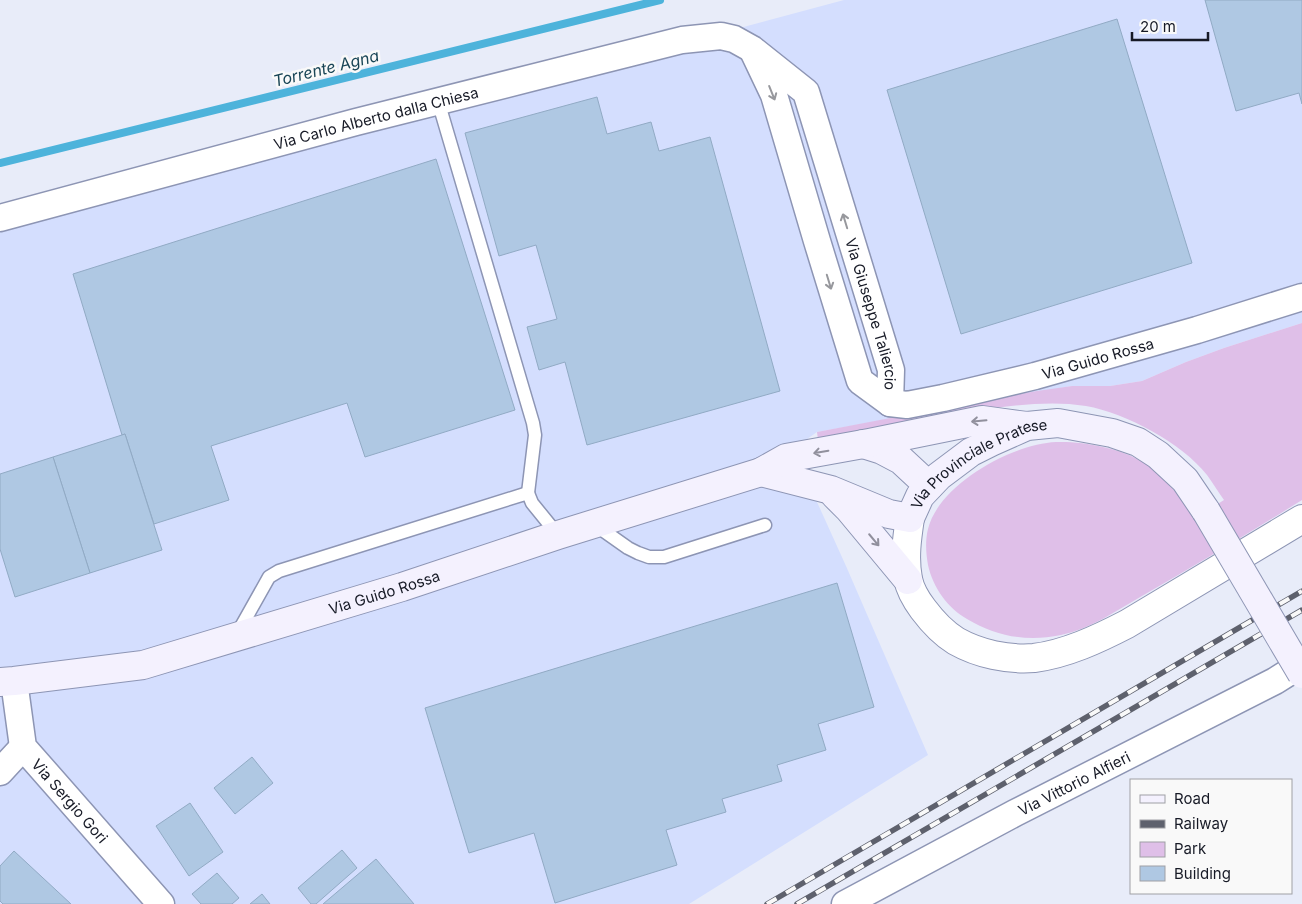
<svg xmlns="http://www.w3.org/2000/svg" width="1302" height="904" font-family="Inter,sans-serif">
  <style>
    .built { fill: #d4defe }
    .green { fill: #dfbfe8 }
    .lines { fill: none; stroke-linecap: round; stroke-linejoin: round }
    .stream { stroke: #4db3db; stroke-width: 8 }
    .building { fill: #afc8e3; stroke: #91aac4 }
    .service-casing { stroke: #8d95b4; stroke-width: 15 }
    .minor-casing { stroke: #8d95b4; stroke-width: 29 }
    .tertiary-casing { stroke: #8d95b4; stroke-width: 30 }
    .secondary-casing { stroke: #8d95b4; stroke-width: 30 }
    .service { stroke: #fff; stroke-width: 12 }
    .minor { stroke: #fff; stroke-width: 26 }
    .tertiary { stroke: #fff; stroke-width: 28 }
    .secondary { stroke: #f4f1fe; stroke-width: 28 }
    .rail-casing { stroke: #5e616d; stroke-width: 5.5 }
    .rail { stroke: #f9f9f9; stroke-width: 4; stroke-dasharray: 11; stroke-linecap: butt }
    .secondary-bridge-casing { stroke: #8d95b4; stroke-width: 30; stroke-linecap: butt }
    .secondary-bridge { stroke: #f4f1fe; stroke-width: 28 }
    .oneway { stroke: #97989d }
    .oneway2 { stroke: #91909d }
    .labels { text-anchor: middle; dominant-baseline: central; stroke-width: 5; stroke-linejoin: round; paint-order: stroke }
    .street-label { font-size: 15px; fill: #171a26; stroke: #f9f9f9 }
    .water-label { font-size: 16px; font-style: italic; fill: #194556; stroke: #f9f9f9 }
  </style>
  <rect width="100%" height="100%" fill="#e8ecf9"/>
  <polygon class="built" points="844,0 1302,0 1302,323 1224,348 1186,362 1142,381 1110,386 1072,386 817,432 793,449 846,566 928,755 689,904 0,904 0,226"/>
  <path class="green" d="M1302 323V500C1249 533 1196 565 1142 596 1116 611 1090 629 1061 635 1028 642 997 637 967 619 948 608 933 588 928 565 926 554 925 541 928 529 939 484 1012 444 1056 442 1083 441 1120 448 1143 462 1156 470 1168 483 1178 495 1184 502 1188 511 1194 519L1224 500C1218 492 1213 483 1207 475 1182 443 1126 413 1086 406 1056 401 1026 404 995 408L818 440 817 432 969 403 1037 391 1072 386H1110L1142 381 1186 362 1224 348Z"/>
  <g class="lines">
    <polyline class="stream" points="0,163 660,0"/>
  </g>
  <g class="building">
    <polygon points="1205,0 1302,0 1302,104 1299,93 1236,111"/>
    <polygon points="1117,19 1192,263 961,334 887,90"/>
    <polygon points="597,97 607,134 651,122 659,151 710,137 780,391 587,445 565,362 539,370 527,327 557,319 536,245 499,256 465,133"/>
    <polygon points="436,159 515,410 365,457 347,403 211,446 229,500 154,524 125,434 122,435 73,274"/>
    <polygon points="125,434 162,550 90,573 53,457"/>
    <polygon points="53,457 90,573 15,597 0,549 0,474"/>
    <polygon points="837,583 874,707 818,724 826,750 777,765 782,781 722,799 726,812 666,830 677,865 555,903 534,833 469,853 425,708"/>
    <polygon points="252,757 273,783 235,814 214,788"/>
    <polygon points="190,803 223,852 189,876 156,826"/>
    <polygon points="342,850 357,868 316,904 311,904 298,888"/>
    <polygon points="14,851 71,904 3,904 0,901 0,866"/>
    <polygon points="376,859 414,904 323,904"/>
    <polygon points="217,873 239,898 232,904 201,904 192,894"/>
    <polygon points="262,894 270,904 250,904"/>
  </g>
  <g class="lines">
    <g class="service-casing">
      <g id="service">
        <polyline points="438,101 533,423 535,435 528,493"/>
        <polyline points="594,524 628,548 638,553 649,557 664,557 765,525"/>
        <polyline points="237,634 269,577 279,571 528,493 532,503 558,535"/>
      </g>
    </g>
    <g class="minor-casing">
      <g id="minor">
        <path id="s1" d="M754 53 774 95 817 241 860 381 890 403 907 405 943 398 1035 376 1197 330 1302 297"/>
        <path id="s2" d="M0 218 356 122 531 78 682 40 721 36 734 39 752 49 806 92 891 370 890 403"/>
        <path id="s3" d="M14 681 23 747 161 904"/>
        <polyline points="0,772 23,747"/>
        <path id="s4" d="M845 904 1015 813 1275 681 1302 664"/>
      </g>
    </g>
    <g class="tertiary-casing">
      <path id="tertiary" d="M910 518C907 538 904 558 908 579 910 589 917 601 923 609 932 621 943 633 956 641 979 654 1008 660 1034 658 1066 654 1098 639 1127 624L1302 519"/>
    </g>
    <g class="secondary-casing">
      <g id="secondary">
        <polyline points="863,444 882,450 901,460 929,486"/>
        <path id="s5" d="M761 472 831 490 889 514 910 518 920 496 939 476 971 452 991 442 1027 426 1058 423 1112 433 1138 442 1158 455 1185 480 1206 511"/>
        <polyline points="835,495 849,509 908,580"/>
        <path id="s6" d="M0 682 14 681 143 665 402 587 558 535 761 472 786 458 869 443 982 420 1027 426"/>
      </g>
    </g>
    <use href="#service" class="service"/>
    <use href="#minor" class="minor"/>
    <use href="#tertiary" class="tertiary"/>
    <use href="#secondary" class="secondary"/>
    <g class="rail-casing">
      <g id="rail">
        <polyline points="767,904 1302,591"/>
        <polyline points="797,904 1302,610"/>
      </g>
    </g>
    <use href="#rail" class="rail"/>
    <g class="secondary-bridge-casing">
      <polyline id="secondary-bridge" points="1206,511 1302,674"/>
    </g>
    <use href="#secondary-bridge" class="secondary-bridge"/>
  </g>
  <defs><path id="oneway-shaft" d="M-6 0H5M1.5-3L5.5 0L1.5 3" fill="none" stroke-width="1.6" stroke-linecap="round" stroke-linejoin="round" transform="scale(1.25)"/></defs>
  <g class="oneway">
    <use href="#oneway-shaft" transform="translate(772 93) rotate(68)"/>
    <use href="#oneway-shaft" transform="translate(845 221) rotate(-107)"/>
    <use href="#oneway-shaft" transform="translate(829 282) rotate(73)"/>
  </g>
  <g class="oneway2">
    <use href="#oneway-shaft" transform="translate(979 421) rotate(175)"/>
    <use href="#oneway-shaft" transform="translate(821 452) rotate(170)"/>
    <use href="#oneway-shaft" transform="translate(874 540) rotate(50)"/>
  </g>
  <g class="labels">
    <g class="street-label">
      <text stroke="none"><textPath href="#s2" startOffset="389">Via Carlo Alberto dalla Chiesa</textPath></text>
      <text stroke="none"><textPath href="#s2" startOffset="1079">Via Giuseppe Taliercio</textPath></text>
      <text stroke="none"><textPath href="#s1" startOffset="596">Via Guido Rossa</textPath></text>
      <text stroke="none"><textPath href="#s5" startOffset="249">Via Provinciale Pratese</textPath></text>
      <text stroke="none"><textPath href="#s6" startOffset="396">Via Guido Rossa</textPath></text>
      <text stroke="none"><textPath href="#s4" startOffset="259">Via Vittorio Alfieri</textPath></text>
      <text stroke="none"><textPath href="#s3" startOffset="138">Via Sergio Gori</textPath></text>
    </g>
    <g class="water-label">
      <text transform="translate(326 68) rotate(-14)">Torrente Agna</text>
    </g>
  </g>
  <rect x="1130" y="779" width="162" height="115" fill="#f9f9f9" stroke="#9fa0a5"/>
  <rect x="1140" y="795" width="25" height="8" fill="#f4f1fe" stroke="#9fa0a5"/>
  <text x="1174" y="804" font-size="15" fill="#171a26">Road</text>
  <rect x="1140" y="820" width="25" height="8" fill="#5e616d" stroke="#9fa0a5"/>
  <text x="1174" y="829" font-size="15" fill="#171a26">Railway</text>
  <rect x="1140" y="842" width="25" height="15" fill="#dfbfe8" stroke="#9fa0a5"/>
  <text x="1174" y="854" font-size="15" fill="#171a26">Park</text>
  <rect x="1140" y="866" width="25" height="15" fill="#afc8e3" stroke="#9fa0a5"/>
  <text x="1174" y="879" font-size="15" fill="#171a26">Building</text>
  <path d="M1132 32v8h76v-8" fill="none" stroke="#171a26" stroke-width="2.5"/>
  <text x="1140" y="32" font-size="15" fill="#171a26" stroke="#f9f9f9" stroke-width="4" paint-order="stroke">20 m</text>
</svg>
